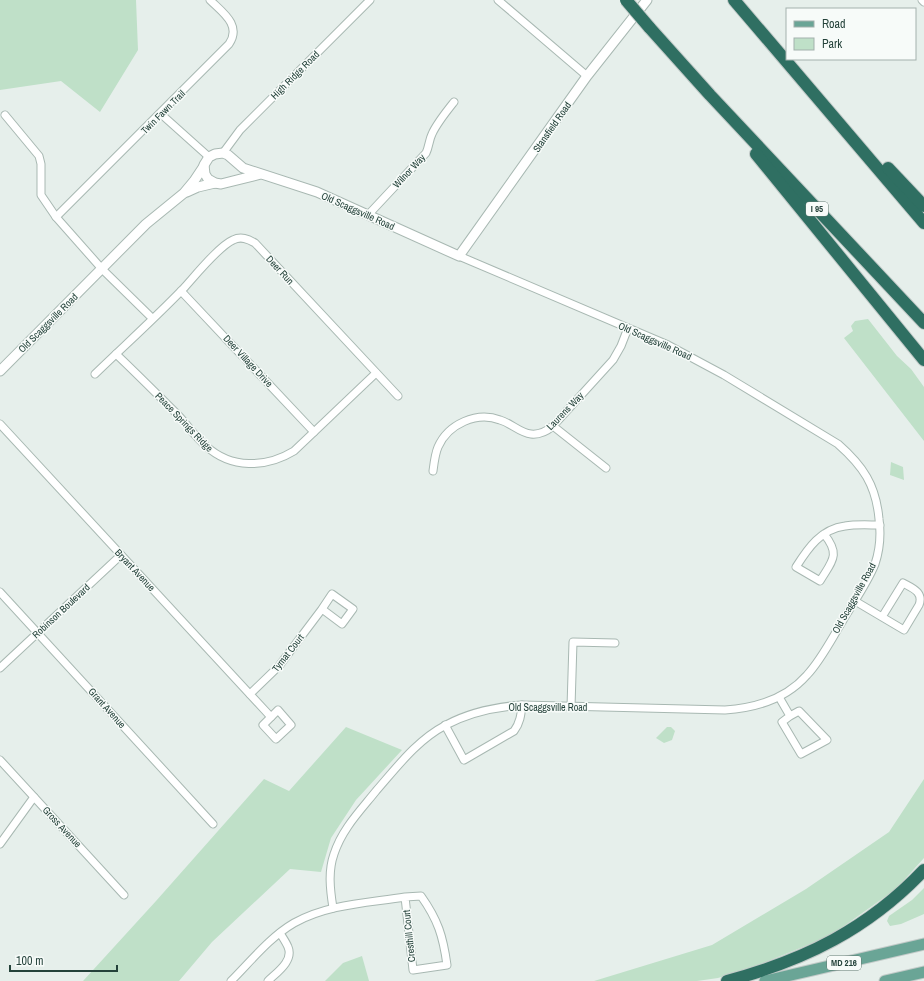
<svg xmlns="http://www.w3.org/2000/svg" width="924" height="981" font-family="'Archivo Narrow',sans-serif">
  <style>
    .green { fill: #bfe0c8 }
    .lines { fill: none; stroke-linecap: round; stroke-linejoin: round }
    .minor-casing { stroke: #a8b8b2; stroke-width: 9 }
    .tertiary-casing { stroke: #a8b8b2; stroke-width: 11 }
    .primary-casing { stroke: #c2cac8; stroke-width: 13 }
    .motorway-casing { stroke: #c2cac8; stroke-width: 14 }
    .minor { stroke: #fff; stroke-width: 7 }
    .tertiary { stroke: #fff; stroke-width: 9 }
    .primary { stroke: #6aa596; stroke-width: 11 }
    .motorway { stroke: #2f6f62; stroke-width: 12 }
    .motorway-bridge-casing { stroke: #c2cac8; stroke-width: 14; stroke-linecap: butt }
    .motorway-bridge { stroke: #2f6f62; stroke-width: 12 }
    .labels { text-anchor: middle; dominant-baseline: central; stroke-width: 3; stroke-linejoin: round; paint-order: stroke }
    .shield { fill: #f7fbf9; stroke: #637a73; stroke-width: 1 }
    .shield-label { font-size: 9px; font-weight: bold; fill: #24423a }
    .street-label { font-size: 10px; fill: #24423a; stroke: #f7fbf9 }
  </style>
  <rect width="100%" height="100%" fill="#e6efeb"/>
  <g class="green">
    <polygon points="0,0 136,0 138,50 100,112 61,81 0,90"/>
    <polygon points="868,319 897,356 911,369 924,387 924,441 844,338 853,331 851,326 855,321"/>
    <polygon points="891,462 903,467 904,480 890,475"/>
    <polygon points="346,727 402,750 356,800 331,838 321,872 290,869 212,942 179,981 83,981 156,901 264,779 289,791"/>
    <polygon points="667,727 671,727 675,731 672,740 664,743 656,738"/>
    <polygon points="924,779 924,858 896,889 830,936 756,966 718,978 697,981 594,981 712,945 806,889 889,832"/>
    <polygon points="924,888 924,914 901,924 890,926 887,921 889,916 912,900"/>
    <polygon points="362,956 369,981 325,981 343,963"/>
  </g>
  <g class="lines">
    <g class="minor-casing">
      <g id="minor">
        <polyline points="498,0 587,76"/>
        <polyline points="922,0 924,2"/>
        <polyline points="161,114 209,157"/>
        <polyline points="5,115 39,156 41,164 41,195 56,217 102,269 152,318"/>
        <polyline points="223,153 240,130 370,0"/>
        <path d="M368 215 426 153C429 147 429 140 432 134 437 123 446 112 454 102"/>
        <path d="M56 217 229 44C242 25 222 12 210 0"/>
        <polyline points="181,291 314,432"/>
        <path d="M116 354C137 374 157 394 177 414 187 424 195 437 206 446 231 469 266 468 294 451L376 373"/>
        <path d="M95 374C124 346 155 318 183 289 194 277 219 246 233 240 241 236 248 239 255 243L398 396"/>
        <polyline points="0,424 271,717"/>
        <polyline points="553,426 606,468"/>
        <path d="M433 471C434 463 435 454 438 447 448 424 477 411 500 420 511 423 520 433 531 434 540 435 547 431 553 426L613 360 621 346 628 328"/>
        <path d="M824 534C841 555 832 561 820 581L796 567C808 548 821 529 845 526 856 524 869 525 880 525"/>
        <polyline points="0,592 213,824"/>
        <path d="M855 601 882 617 903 583C912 588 924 592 919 605L904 630 882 617"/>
        <polyline points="0,668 121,555"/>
        <polyline points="250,694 279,666 322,609 342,624 353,609 332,594 322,609"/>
        <polyline points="779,697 790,716 782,722 801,754 827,740 799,711 790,716"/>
        <polyline points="571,707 573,642 615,643"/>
        <polygon points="278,710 291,725 276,739 263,725"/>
        <path d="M445 725 464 760 514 731C520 723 521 715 522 705"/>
        <polyline points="0,760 124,895"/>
        <polyline points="0,844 34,797"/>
        <path d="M333 908C330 889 328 871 334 854 342 829 360 811 376 791 397 767 417 740 446 725 470 712 495 707 522 705L725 710C756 708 786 699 807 675 821 660 831 640 842 622 853 603 867 584 875 564 880 549 881 534 879 519 876 485 863 466 838 444L724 375 668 345 459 256"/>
        <path d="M231 981C251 961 270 937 294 923 328 904 368 903 405 897L413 970 447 965C443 936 438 920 421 896L405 897"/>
        <path d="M268 981C276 973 294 961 288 947 286 942 283 938 280 933"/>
      </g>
    </g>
    <g class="tertiary-casing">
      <g id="tertiary">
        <polyline points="261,174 221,184 215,183 208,179 205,174 204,165 209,157 215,154 223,153 228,155 243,168 317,192 459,256 587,76 647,0"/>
        <polyline points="187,192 198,187 215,183"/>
        <polyline points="0,371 146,224 184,193 194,181 204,166"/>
      </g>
    </g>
    <g class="primary-casing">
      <g id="primary">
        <polyline points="765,981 924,944"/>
        <polyline points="885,981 924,972"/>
      </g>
    </g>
    <g class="motorway-casing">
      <g id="motorway">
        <polyline points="734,0 924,223"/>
        <polyline points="649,27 710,95 924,323"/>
        <polyline points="756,154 924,360"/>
        <polyline points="888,168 924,206"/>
        <path d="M727 981C805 960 868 929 924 870"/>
      </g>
    </g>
    <use href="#minor" class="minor"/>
    <use href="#tertiary" class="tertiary"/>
    <use href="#primary" class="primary"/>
    <use href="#motorway" class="motorway"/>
    <g class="motorway-bridge-casing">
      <polyline id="motorway-bridge" points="626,0 649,27"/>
    </g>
    <use href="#motorway-bridge" class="motorway-bridge"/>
  </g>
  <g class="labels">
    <g class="shield">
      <rect x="806" y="202" width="22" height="14" rx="3"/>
      <rect x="827" y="956" width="34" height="14" rx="3"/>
    </g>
    <g class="shield-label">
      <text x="817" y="209">I 95</text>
      <text x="844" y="963">MD 216</text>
    </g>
    <g class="street-label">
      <text transform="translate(295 75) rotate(-45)">High Ridge Road</text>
      <text transform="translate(163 112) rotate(-45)">Twin Fawn Trail</text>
      <text transform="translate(552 127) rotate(-55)">Stansfield Road</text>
      <text transform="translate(409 171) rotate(-47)">Wilnor Way</text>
      <text transform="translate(358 211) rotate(24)">Old Scaggsville Road</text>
      <text transform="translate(280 270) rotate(47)">Deer Run</text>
      <text transform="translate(48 323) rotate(-45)">Old Scaggsville Road</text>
      <text transform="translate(655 341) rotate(24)">Old Scaggsville Road</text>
      <text transform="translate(248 361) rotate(47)">Deer Village Drive</text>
      <text transform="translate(565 411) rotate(-46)">Laurens Way</text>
      <text transform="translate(184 422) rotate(46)">Peace Springs Ridge</text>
      <text transform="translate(135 570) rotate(47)">Bryant Avenue</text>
      <text transform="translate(854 598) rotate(-61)">Old Scaggsville Road</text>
      <text transform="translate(61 611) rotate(-43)">Robinson Boulevard</text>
      <text transform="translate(288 653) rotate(-52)">Tymat Court</text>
      <text x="548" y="707">Old Scaggsville Road</text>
      <text transform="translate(107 708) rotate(48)">Grant Avenue</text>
      <text transform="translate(62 827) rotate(47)">Gross Avenue</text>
      <text transform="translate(409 936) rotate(-96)">Cresthill Court</text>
    </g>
  </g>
  <rect x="786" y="8" width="130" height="52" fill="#f7fbf9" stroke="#a3b1ad"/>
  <rect x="794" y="21" width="20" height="6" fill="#6aa596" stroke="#a3b1ad"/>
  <text x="822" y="28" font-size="12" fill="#24423a">Road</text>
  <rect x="794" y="38" width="20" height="12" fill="#bfe0c8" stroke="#a3b1ad"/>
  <text x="822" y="48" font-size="12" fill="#24423a">Park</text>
  <path d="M10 965v6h107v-6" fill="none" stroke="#24423a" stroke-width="2"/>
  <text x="16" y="965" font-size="12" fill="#24423a" stroke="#f7fbf9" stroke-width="3" paint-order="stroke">100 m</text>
</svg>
